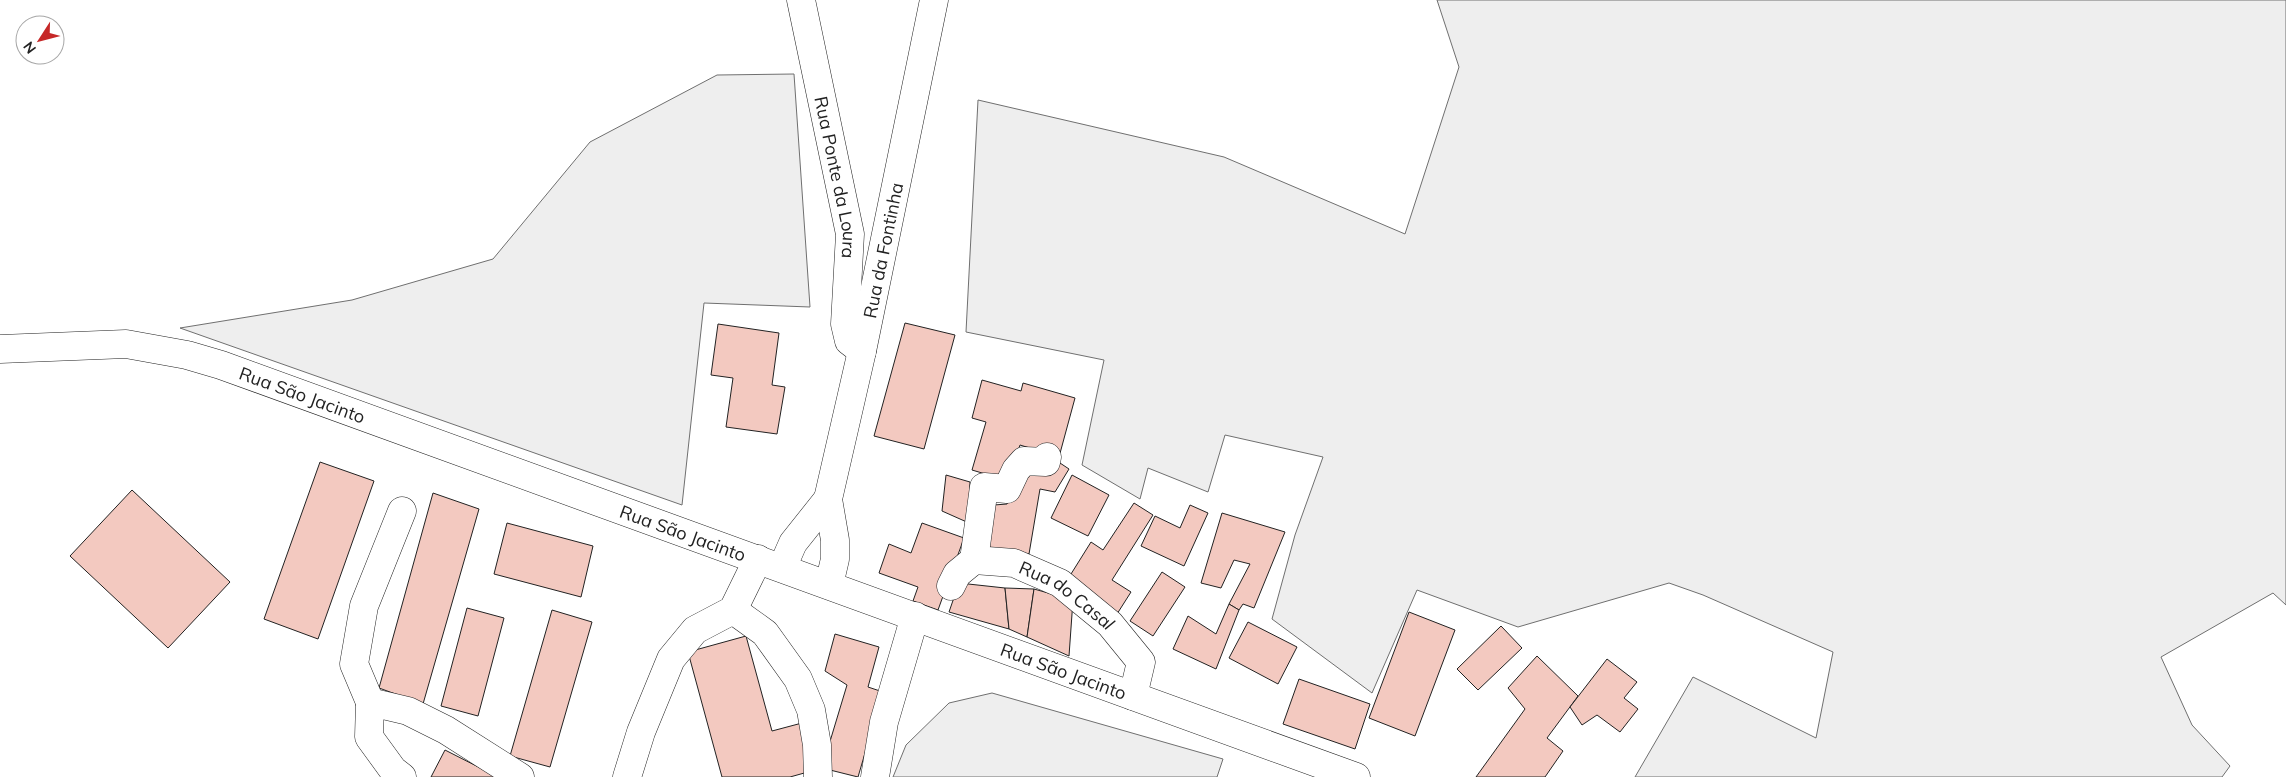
<svg xmlns="http://www.w3.org/2000/svg" width="2286" height="777" font-family="Mulish,sans-serif">
  <style>
    .green { fill: #eee; stroke: #6f6f6f }
    .building { fill: #f3c9c0; stroke: #222 }
    .lines { fill: none; stroke-linecap: round; stroke-linejoin: round }
    .minor-casing { stroke: #222; stroke-width: 29 }
    .major-casing { stroke: #222; stroke-width: 29 }
    .minor { stroke: #fff; stroke-width: 28 }
    .major { stroke: #fff; stroke-width: 28 }
    .labels { text-anchor: middle; dominant-baseline: central; stroke-width: 4; stroke-linejoin: round; paint-order: stroke }
    .street-label { font-size: 18px; fill: #222; stroke: #fff }
  </style>
  <rect width="100%" height="100%" fill="#fff"/>
  <g class="green">
    <polygon points="1437,0 2286,0 2286,605 2273,593 2161,657 2192,725 2230,766 2222,777 1635,777 1693,677 1816,738 1833,652 1703,595 1669,583 1518,627 1417,590 1372,693 1272,619 1295,535 1323,457 1225,435 1208,492 1148,468 1140,499 1082,465 1104,360 966,332 978,100 1224,157 1405,234 1459,67"/>
    <polygon points="794,74 810,307 704,303 682,505 180,328 352,300 493,259 590,142 717,75"/>
    <polygon points="992,693 1223,759 1217,777 893,777 906,745 949,703"/>
  </g>
  <g class="building">
    <polygon points="905,323 955,335 924,449 874,436"/>
    <polygon points="718,324 779,333 772,385 785,387 777,434 726,427 733,378 711,375"/>
    <polygon points="982,380 1021,391 1023,383 1075,398 1059,457 1020,445 1009,481 972,470 986,422 972,418"/>
    <polygon points="1057,461 1069,469 1055,492 1040,489 1029,554 988,547 994,505 1007,504 1020,469"/>
    <polygon points="320,462 374,481 318,639 264,619"/>
    <polygon points="946,475 970,482 969,523 942,511"/>
    <polygon points="1072,475 1109,495 1088,536 1051,518"/>
    <polygon points="132,490 230,582 168,648 70,556"/>
    <polygon points="433,493 479,509 423,704 379,688"/>
    <polygon points="1134,503 1153,515 1112,580 1131,592 1117,614 1066,582 1091,542 1103,550"/>
    <polygon points="1190,505 1208,513 1184,566 1141,546 1155,516 1180,528"/>
    <polygon points="1222,513 1285,532 1254,608 1243,604 1239,610 1229,604 1250,564 1234,560 1221,588 1201,583"/>
    <polygon points="507,523 593,546 581,597 494,574"/>
    <polygon points="922,523 964,538 938,610 913,601 918,587 879,573 889,544 911,553"/>
    <polygon points="1162,572 1185,587 1153,636 1130,621"/>
    <polygon points="959,583 1005,588 1009,629 949,612"/>
    <polygon points="1005,588 1034,589 1027,637 1009,629"/>
    <polygon points="1034,589 1073,600 1069,656 1027,637"/>
    <polygon points="1229,604 1239,610 1216,669 1173,649 1188,616 1216,634"/>
    <polygon points="467,608 504,618 478,716 441,706"/>
    <polygon points="552,610 592,622 550,767 510,756"/>
    <polygon points="1409,612 1455,630 1415,736 1369,718"/>
    <polygon points="1248,622 1297,647 1278,684 1229,658"/>
    <polygon points="1501,626 1522,648 1478,690 1457,669"/>
    <polygon points="835,634 879,647 868,687 883,692 858,777 822,768 847,685 825,671"/>
    <polygon points="746,636 772,731 802,723 815,770 790,777 722,777 688,652"/>
    <polygon points="1537,656 1578,696 1547,738 1563,751 1545,777 1476,777 1525,709 1508,688"/>
    <polygon points="1607,659 1637,682 1624,698 1638,709 1620,732 1597,715 1582,725 1570,707"/>
    <polygon points="1299,679 1370,704 1355,749 1283,724"/>
    <polygon points="445,750 498,777 431,777"/>
  </g>
  <g class="lines">
    <g class="minor-casing">
      <g id="minor">
        <path id="s1" d="M801 0 850 234 845 324 849 341 862 351"/>
        <polyline points="402,511 364,606 354,664 370,702 408,711 446,730 520,777"/>
        <polyline points="974,560 984,487 1007,489 1016,470 1024,461 1046,462 1047,457"/>
        <polyline points="782,568 793,543 828,499"/>
        <path id="s2" d="M829 585 835 559V540L828 499 862 351 934 0"/>
        <path id="s3" d="M951 586 957 574 974 560 1014 563 1060 583 1110 624 1141 662 1133 696"/>
        <polyline points="733,610 765,633 798,679 811,710 817,745 818,777"/>
        <polyline points="370,702 369,737 393,770 402,777"/>
        <polyline points="627,777 641,732 671,659 695,630 733,610 758,559"/>
        <polyline points="875,777 884,722 915,616"/>
      </g>
    </g>
    <g class="major-casing">
      <g id="major">
        <path id="s4" d="M0 349 126 344 187 355 221 365 1356 777"/>
      </g>
    </g>
    <use href="#minor" class="minor"/>
    <use href="#major" class="major"/>
  </g>
  <g class="labels">
    <g class="street-label">
      <text stroke="none"><textPath href="#s1" startOffset="181">Rua Ponte da Loura</textPath></text>
      <text stroke="none"><textPath href="#s2" startOffset="342">Rua da Fontinha</textPath></text>
      <text stroke="none"><textPath href="#s4" startOffset="310">Rua São Jacinto</textPath></text>
      <text stroke="none"><textPath href="#s4" startOffset="715">Rua São Jacinto</textPath></text>
      <text stroke="none"><textPath href="#s3" startOffset="138">Rua do Casal</textPath></text>
      <text stroke="none"><textPath href="#s4" startOffset="1120">Rua São Jacinto</textPath></text>
    </g>
  </g>
  <g transform="translate(40 40) rotate(234)"><circle r="24" fill="#ffffff" stroke="#a7a7a7"/>
  <path d="M0-4L9 19L0 12L-9 19Z" fill="#c62828"/>
  <text y="-8" font-size="14" font-weight="bold" text-anchor="middle" fill="#222222">N</text>
  </g>
</svg>
